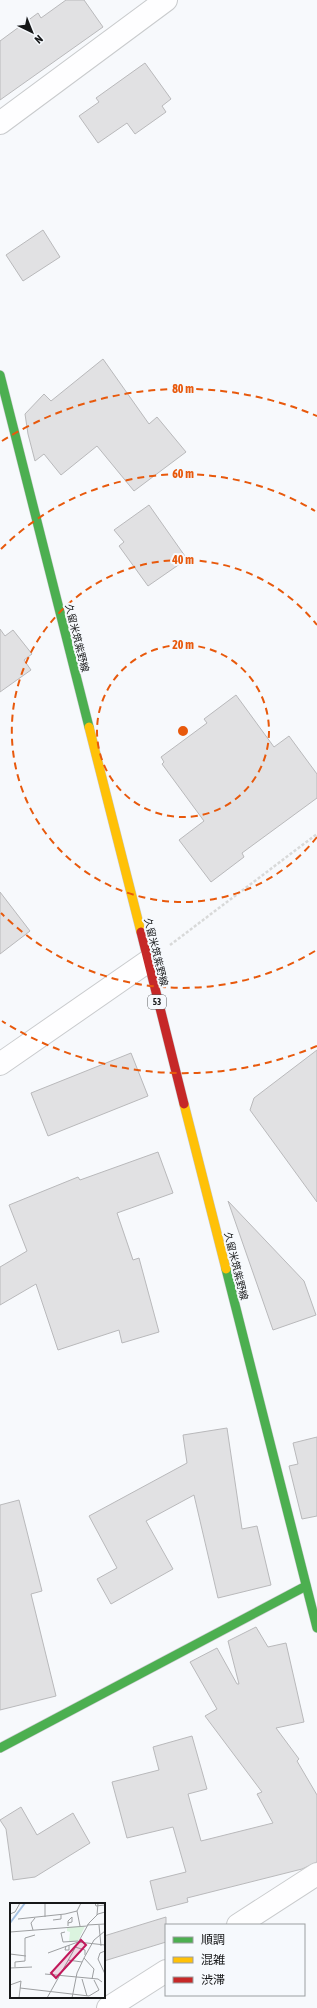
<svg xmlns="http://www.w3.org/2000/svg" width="317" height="2008" font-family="'Asap Condensed','Noto Sans JP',sans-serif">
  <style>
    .building { fill: #e1e1e3; stroke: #b9b9bb }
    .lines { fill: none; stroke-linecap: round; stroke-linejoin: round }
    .street-casing { stroke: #c9cbcd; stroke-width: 24 }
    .fast-casing { stroke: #c9cbcd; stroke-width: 10 }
    .slow-casing { stroke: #c9cbcd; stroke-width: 10 }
    .jam-casing { stroke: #c9cbcd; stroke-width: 10 }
    .path { stroke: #d8d9d9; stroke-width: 2.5; stroke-dasharray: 3 2; stroke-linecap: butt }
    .street { stroke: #fefeff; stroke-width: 22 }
    .fast { stroke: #4caf50; stroke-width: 9 }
    .slow { stroke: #ffc107; stroke-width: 9 }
    .jam { stroke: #c62828; stroke-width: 9 }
    .ring { fill: none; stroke: #e8590c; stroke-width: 2; stroke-dasharray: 7 5 }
    .labels { text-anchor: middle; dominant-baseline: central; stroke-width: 4; stroke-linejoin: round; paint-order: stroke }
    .shield { fill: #f6f9fd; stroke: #595b5d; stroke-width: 1 }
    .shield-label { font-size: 9px; font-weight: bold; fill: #161718 }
    .street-label { font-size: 10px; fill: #161718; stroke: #f6f9fd }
    .inset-river { fill: none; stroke: #a6c2e2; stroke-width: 2 }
    .inset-road { fill: none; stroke: #9d9fa1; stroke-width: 1 }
    .view { fill: #c2185b; fill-opacity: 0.15; stroke: #c2185b; stroke-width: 2 }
    .inset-edge { fill: none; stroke: #161718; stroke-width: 2 }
    .centre { fill: #e8590c; stroke: #f6f9fd; stroke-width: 2 }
    .ring-label { font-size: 12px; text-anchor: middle; font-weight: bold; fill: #e8590c; stroke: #f6f9fd; stroke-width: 4; stroke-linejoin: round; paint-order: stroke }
  </style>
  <rect width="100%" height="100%" fill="#f7f9fc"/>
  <g class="building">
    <polygon points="66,0 84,0 103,27 0,100 0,41 38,13 41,18"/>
    <polygon points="145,63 171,99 162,106 166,112 135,134 127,123 98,143 79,116 99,102 96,98"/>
    <polygon points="43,230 60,257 23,281 6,255"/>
    <polygon points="103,359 149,424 157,417 186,452 134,491 97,446 61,475 44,454 35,461 28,434 25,414 44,394 51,401"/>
    <polygon points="149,505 187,559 148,586 119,546 124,542 114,530"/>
    <polygon points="0,629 5,636 13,630 32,654 24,660 31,670 0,692"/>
    <polygon points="236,695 274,747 289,736 317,774 317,798 242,853 244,857 211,882 179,840 204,821 162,764 164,762 161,757 207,723 204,719"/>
    <polygon points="0,892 30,931 0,954"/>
    <polygon points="317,1050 317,1202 250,1110 254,1098"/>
    <polygon points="131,1053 148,1096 48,1136 31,1093"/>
    <polygon points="158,1152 173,1193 117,1213 133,1260 139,1258 159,1332 122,1343 119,1330 58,1350 36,1284 0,1305 0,1267 27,1251 9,1205 78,1177 80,1180"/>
    <polygon points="228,1201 304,1281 316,1315 273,1330"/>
    <polygon points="227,1428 242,1529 257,1526 271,1585 218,1598 194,1495 146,1521 173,1569 111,1604 97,1579 117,1568 89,1516 187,1463 183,1435"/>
    <polygon points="317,1437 317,1516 302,1519 289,1466 298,1464 293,1443"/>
    <polygon points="19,1500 42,1591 31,1594 56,1696 0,1710 0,1505"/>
    <polygon points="256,1627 268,1647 286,1643 304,1722 276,1728 299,1759 297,1761 317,1795 317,1862 302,1869 187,1898 188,1902 157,1910 150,1881 186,1872 173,1827 127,1838 112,1782 159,1770 153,1747 192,1736 207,1789 188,1794 201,1841 273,1823 257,1794 262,1792 205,1716 217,1709 190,1662 217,1648 237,1684 239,1684 228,1641"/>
    <polygon points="21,1807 37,1835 73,1813 90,1843 35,1877 13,1880 6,1829 0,1820"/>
    <polygon points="166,1917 166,1942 104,1961 104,1936"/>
  </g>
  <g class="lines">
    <g class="street-casing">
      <g id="street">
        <polyline points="0,123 166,0"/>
        <polyline points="0,1064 147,962"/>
        <polyline points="238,1925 317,1874"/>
        <polyline points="108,2008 166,1971"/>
      </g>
    </g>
    <g class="fast-casing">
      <g id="fast">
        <polyline points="0,375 89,727"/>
        <polyline points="226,1269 317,1628"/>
        <polyline points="0,1748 306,1586"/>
      </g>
    </g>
    <g class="slow-casing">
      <g id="slow">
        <polyline points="89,727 141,932"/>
        <polyline points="184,1104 226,1269"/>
      </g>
    </g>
    <g class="jam-casing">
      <polyline id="jam" points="141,932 184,1104"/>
    </g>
    <polyline class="path" points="170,945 317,834"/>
    <use href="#street" class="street"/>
    <use href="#fast" class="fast"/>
    <use href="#slow" class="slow"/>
    <use href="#jam" class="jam"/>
  </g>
  <g class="ring">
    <circle cx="183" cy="731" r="86"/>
    <path d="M317 837A171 171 0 1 1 317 625"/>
    <path d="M315 951A257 257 0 0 1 1 913M1 549A257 257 0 0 1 315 511"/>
    <path d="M317 1046A342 342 0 0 1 2 1021M2 441A342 342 0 0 1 317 416"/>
  </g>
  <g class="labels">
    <rect class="shield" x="148" y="995" width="18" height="14" rx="3"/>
    <g class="shield-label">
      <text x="157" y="1002">53</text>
    </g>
    <g class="street-label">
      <text transform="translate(77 638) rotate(76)">久留米筑紫野線</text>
      <text transform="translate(156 952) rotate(76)">久留米筑紫野線</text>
      <text transform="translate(236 1266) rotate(76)">久留米筑紫野線</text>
    </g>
  </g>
  <g transform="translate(10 1903)">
    <rect width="95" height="95" fill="#f7f9fc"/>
    <path d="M75 23 68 38H59L60 29 57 28V24Z" fill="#dbf4df"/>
    <path class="inset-river" d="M0 20 15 0"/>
    <path class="inset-road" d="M35 0V14M85 0 86 3 95 2M67 8 70 23M0 11 5 9 10 0M87 12 88 0M8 16 55 11 67 8 71 0M43 17 51 16V12M58 20 62 19V14L58 18V23M77 22 95 21M89 22 91 43M23 27 21 20 25 15M0 29 77 23M55 29 51 30 53 39 68 38M56 43 55 47H59V42M65 44 75 47V52M95 48 90 50 88 56 95 71M38 50 68 39 95 42M0 51 16 53M74 55 84 66 82 76M58 57 72 59M5 64V59L15 58V35L25 32M0 65 22 64M35 71 88 76 92 79M72 76 77 93M0 82 11 78 9 95M10 85 79 93 89 87 84 77M37 95 79 20 88 11 95 9M62 95 67 70 74 55 84 37 95 28"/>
    <path class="view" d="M71 37 76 42 46 75 41 70Z"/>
    <rect width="95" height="95" class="inset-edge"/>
  </g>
  <circle cx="183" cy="731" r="6" class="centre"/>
  <g class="ring-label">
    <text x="183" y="393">80 m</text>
    <text x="183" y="478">60 m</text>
    <text x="183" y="564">40 m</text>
    <text x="183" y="649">20 m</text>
  </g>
  <rect x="165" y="1924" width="140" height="72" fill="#f6f9fd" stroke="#9c9fa1"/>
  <rect x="173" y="1937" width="20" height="6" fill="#4caf50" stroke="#9c9fa1"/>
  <text x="201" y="1944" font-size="12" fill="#161718">順調</text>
  <rect x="173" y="1957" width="20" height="6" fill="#ffc107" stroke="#9c9fa1"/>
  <text x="201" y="1964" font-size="12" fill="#161718">混雑</text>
  <rect x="173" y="1977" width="20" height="6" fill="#c62828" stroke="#9c9fa1"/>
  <text x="201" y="1984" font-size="12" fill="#161718">渋滞</text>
  <g transform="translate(32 32) rotate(137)" stroke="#f6f9fd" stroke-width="3" paint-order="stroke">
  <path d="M0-3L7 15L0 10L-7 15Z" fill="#161718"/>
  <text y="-6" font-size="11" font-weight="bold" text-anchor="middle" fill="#161718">N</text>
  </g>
</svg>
